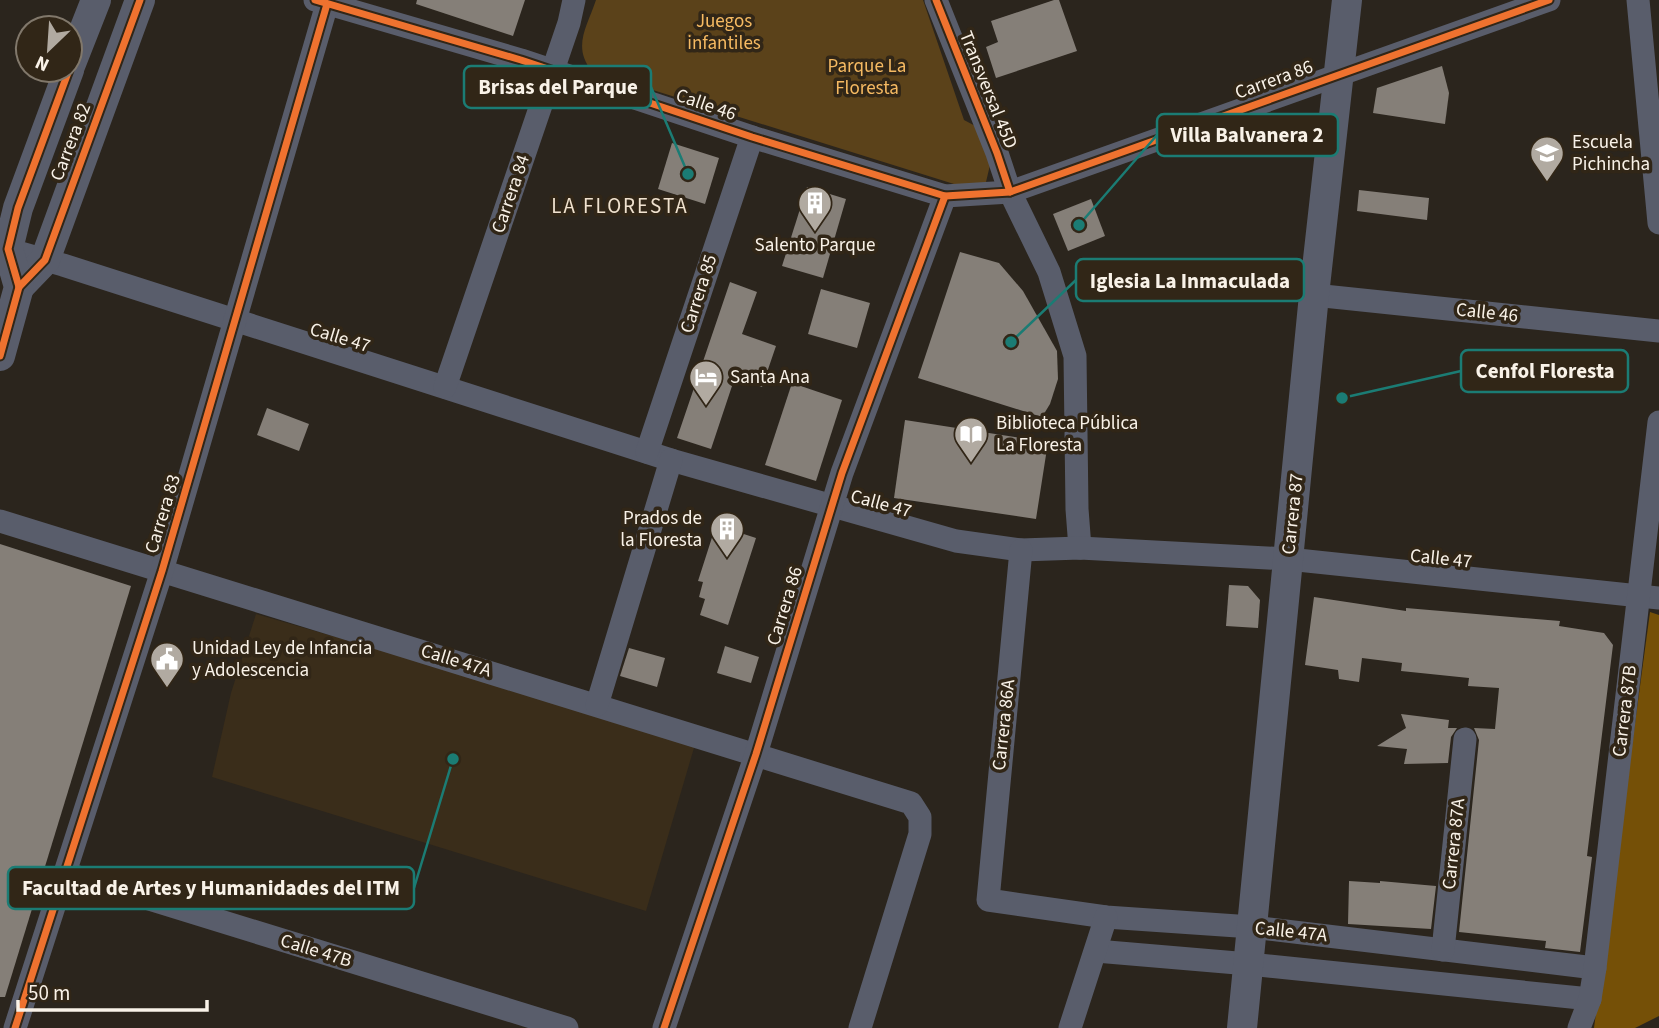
<svg xmlns="http://www.w3.org/2000/svg" width="1659" height="1028" font-family="'Source Sans 3',sans-serif">
  <style>
    .built { fill: #3a2d1a }
    .green { fill: #5b421a }
    .forest { fill: #755007 }
    .building { fill: #857f78 }
    .lines { fill: none; stroke-linecap: round; stroke-linejoin: round }
    .minor { stroke: #595d6b; stroke-width: 23 }
    .tertiary { stroke: #595d6b; stroke-width: 30 }
    .cycleway-casing { stroke: #312617; stroke-width: 11 }
    .cycleway { stroke: #ef722f; stroke-width: 7 }
    .labels { text-anchor: middle; dominant-baseline: central; stroke-width: 7; stroke-linejoin: round; paint-order: stroke }
    .park-label { font-size: 19px; fill: #f6ba62; stroke: #312617 }
    .street-label { font-size: 19px; fill: #f9f2e8; stroke: #312617 }
    .poi-label { font-size: 19px; fill: #f9f2e8; stroke: #312617; text-anchor: start }
    .neighbourhood-label { font-size: 21px; letter-spacing: 2px; fill: #f0e2cf; stroke: #312617 }
    .leader { fill: none; stroke: #1b7c74; stroke-width: 2.5 }
    .callout-dot { fill: #1b7c74; stroke: #312617; stroke-width: 2.5 }
    .callout { fill: #312617; stroke: #1b7c74; stroke-width: 2.5 }
    .callout-label { font-size: 21px; text-anchor: middle; font-weight: bold; fill: #f9f2e8 }
  </style>
  <rect width="100%" height="100%" fill="#2b251d"/>
  <polygon class="built" points="256,614 696,741 646,911 212,777 231,693"/>
  <path class="green" d="M596 0H923L964 120 983 130 990 165 986 182 970 189 592 71C572 47 587 27 596 0Z"/>
  <polygon class="forest" points="1650,612 1659,615 1659,1016 1635,1028 1594,1028"/>
  <g class="building">
    <polygon points="417,0 525,0 513,36 416,4"/>
    <polygon points="1054,0 1059,0 1077,51 996,78 986,47 998,42 991,21"/>
    <polygon points="1442,66 1449,93 1445,124 1373,113 1377,88"/>
    <polygon points="672,143 719,158 705,204 658,189"/>
    <polygon points="807,187 846,199 823,278 782,266"/>
    <polygon points="1359,190 1429,198 1427,220 1357,211"/>
    <polygon points="1091,199 1105,236 1068,251 1053,214"/>
    <polygon points="960,252 999,263 1023,291 1057,351 1058,379 1050,404 1042,417 918,378"/>
    <polygon points="730,282 757,292 742,334 776,346 762,387 735,377 711,449 677,438"/>
    <polygon points="821,289 870,303 857,348 808,334"/>
    <polygon points="792,383 842,400 816,481 765,465"/>
    <polygon points="267,408 309,424 299,451 257,435"/>
    <polygon points="905,420 1048,442 1036,519 894,498"/>
    <polygon points="716,525 756,538 728,625 700,615 705,599 699,597 703,582 698,581"/>
    <polygon points="0,544 131,586 5,997 0,997"/>
    <polygon points="1229,585 1248,586 1260,600 1258,628 1226,626"/>
    <polygon points="1314,597 1406,611 1406,608 1560,621 1559,626 1604,633 1613,645 1587,856 1592,857 1580,952 1545,948 1546,941 1459,932 1479,740 1474,728 1495,729 1499,688 1468,686 1469,678 1401,671 1402,663 1362,658 1359,682 1339,679 1338,670 1305,665"/>
    <polygon points="725,646 759,657 751,683 717,673"/>
    <polygon points="629,648 665,658 657,687 620,676"/>
    <polygon points="1401,714 1449,720 1448,728 1457,728 1451,737 1448,763 1404,764 1407,749 1377,746 1406,728"/>
    <polygon points="1349,881 1380,883 1380,881 1436,886 1431,929 1348,924"/>
  </g>
  <g class="lines">
    <g class="minor">
      <polyline points="315,0 521,60 752,137 945,196 1010,192 1549,0"/>
      <polyline points="936,0 997,153 1010,192 1049,272 1075,356 1077,509 1080,548"/>
      <polyline points="1638,0 1659,223"/>
      <polyline points="0,247 63,265 671,460 956,541 1021,550 1080,548 1288,559 1659,598"/>
      <polyline points="1314,295 1659,331"/>
      <polyline points="445,387 569,23 574,0"/>
      <polyline points="647,452 752,137"/>
      <polyline points="0,521 911,803 920,817 920,834 860,1028"/>
      <polyline points="1021,550 988,900 1106,917 1252,927 1595,968"/>
      <polyline points="597,705 671,460"/>
      <polyline points="65,873 567,1028"/>
      <polyline points="1443,950 1465,739"/>
      <polyline points="1096,951 1249,964 1590,999"/>
      <polyline points="15,1028 162,571 327,4"/>
      <polyline points="664,1028 756,754 842,473 945,196"/>
      <polyline points="1070,1028 1106,917"/>
      <polyline points="1579,1028 1590,999 1595,968 1659,422"/>
    </g>
    <g class="tertiary">
      <polyline points="70,66 96,0"/>
      <polyline points="19,287 45,260 140,0"/>
      <polyline points="0,356 19,287 8,249 18,208 69,70"/>
      <polyline points="1242,1028 1314,295 1347,0"/>
    </g>
    <g class="cycleway-casing">
      <g id="cycleway">
        <polyline points="315,0 521,60 752,137 945,196 1010,192 1549,0"/>
        <polyline points="936,0 997,153 1010,192"/>
        <polyline points="19,287 45,260 140,0"/>
        <polyline points="0,356 19,287 8,249 18,208 69,70"/>
        <polyline points="15,1028 162,571 327,4"/>
        <polyline points="664,1028 756,754 842,473 945,196"/>
      </g>
    </g>
    <use href="#cycleway" class="cycleway"/>
  </g>
  <defs>
    <g id="school-pin" transform="scale(1.75)"><path d="M0 17L-7.5 6A9.5 9.5 0 1 1 7.5 6Z" fill="#b1aaa1" stroke="#312617"/><path d="M0-5L7-2L0 1L-7-2ZM-4 1L0 2.5L4 1V4Q0 6-4 4Z" fill="#fff"/></g>
    <g id="building-pin" transform="scale(1.75)"><path d="M0 17L-7.5 6A9.5 9.5 0 1 1 7.5 6Z" fill="#b1aaa1" stroke="#312617"/><path d="M-4-6H4V6H1V3H-1V6H-4ZM-2.5-4.3h1.7v1.8h-1.7ZM.8-4.3h1.7v1.8H.8ZM-2.5-1h1.7V.8h-1.7ZM.8-1h1.7V.8H.8Z" fill="#fff"/></g>
    <g id="hotel-pin" transform="scale(1.75)"><path d="M0 17L-7.5 6A9.5 9.5 0 1 1 7.5 6Z" fill="#b1aaa1" stroke="#312617"/><path d="M-6-4.5h1.5V1H6V5H4.5V3h-9V5H-6ZM-4 0a1.8 1.8 0 1 1 3.6 0ZM.5 0V-2.5h3Q6-2.5 6 0Z" fill="#fff"/></g>
    <g id="library-pin" transform="scale(1.75)"><path d="M0 17L-7.5 6A9.5 9.5 0 1 1 7.5 6Z" fill="#b1aaa1" stroke="#312617"/><path d="M-6-4Q-3-5.5-.7-3.5V5Q-3 3-6 4ZM6-4Q3-5.5 .7-3.5V5Q3 3 6 4Z" fill="#fff"/></g>
    <g id="civic-pin" transform="scale(1.75)"><path d="M0 17L-7.5 6A9.5 9.5 0 1 1 7.5 6Z" fill="#b1aaa1" stroke="#312617"/><path d="M-.6-6.5H3V-4.5H.6V-3L4-1V1h2V6H-6V1h2V-1L-.6-3ZM-1.2 2.5V6h2.4V2.5Z" fill="#fff"/></g>
  </defs>
  <g fill-rule="evenodd">
    <use href="#school-pin" x="1547" y="153"/>
    <use href="#building-pin" x="815" y="203"/>
    <use href="#hotel-pin" x="706" y="377"/>
    <use href="#library-pin" x="971" y="434"/>
    <use href="#building-pin" x="727" y="529"/>
    <use href="#civic-pin" x="167" y="659"/>
  </g>
  <g class="labels">
    <g class="park-label">
      <text x="724" y="21">Juegos<tspan x="724" dy="22">infantiles</tspan></text>
      <text x="867" y="66">Parque La<tspan x="867" dy="22">Floresta</tspan></text>
    </g>
    <g class="street-label">
      <text transform="translate(1274 80) rotate(-20)">Carrera 86</text>
      <text transform="translate(988 90) rotate(68)">Transversal 45D</text>
      <text transform="translate(706 105) rotate(19)">Calle 46</text>
      <text transform="translate(71 142) rotate(-69)">Carrera 82</text>
      <text transform="translate(511 194) rotate(-71)">Carrera 84</text>
      <text transform="translate(699 294) rotate(-72)">Carrera 85</text>
      <text transform="translate(1487 313) rotate(6)">Calle 46</text>
      <text transform="translate(340 338) rotate(17)">Calle 47</text>
      <text transform="translate(881 504) rotate(15)">Calle 47</text>
      <text transform="translate(163 514) rotate(-73)">Carrera 83</text>
      <text transform="translate(1293 514) rotate(-84)">Carrera 87</text>
      <text transform="translate(1441 559) rotate(6)">Calle 47</text>
      <text transform="translate(785 606) rotate(-73)">Carrera 86</text>
      <text transform="translate(456 661) rotate(17)">Calle 47A</text>
      <text transform="translate(1625 711) rotate(-83)">Carrera 87B</text>
      <text transform="translate(1004 725) rotate(-84)">Carrera 86A</text>
      <text transform="translate(1454 844) rotate(-84)">Carrera 87A</text>
      <text transform="translate(1291 932) rotate(6)">Calle 47A</text>
      <text transform="translate(316 951) rotate(17)">Calle 47B</text>
    </g>
    <g class="poi-label">
      <text x="1572" y="142">Escuela<tspan x="1572" dy="22">Pichincha</tspan></text>
      <text x="815" y="245" text-anchor="middle">Salento Parque</text>
      <text x="730" y="377">Santa Ana</text>
      <text x="996" y="423">Biblioteca Pública<tspan x="996" dy="22">La Floresta</tspan></text>
      <text x="702" y="518" text-anchor="end">Prados de<tspan x="702" dy="22">la Floresta</tspan></text>
      <text x="192" y="648">Unidad Ley de Infancia<tspan x="192" dy="22">y Adolescencia</tspan></text>
    </g>
    <g class="neighbourhood-label">
      <text x="620" y="206">LA FLORESTA</text>
    </g>
  </g>
  <path class="leader" d="M688 174L651 87M1079 225L1157 135M1011 342L1076 280M1342 398L1461 371M453 759L414 888"/>
  <g class="callout-dot">
    <circle cx="688" cy="174" r="7"/>
    <circle cx="1079" cy="225" r="7"/>
    <circle cx="1011" cy="342" r="7"/>
    <circle cx="1342" cy="398" r="7"/>
    <circle cx="453" cy="759" r="7"/>
  </g>
  <g class="callout">
    <rect x="464" y="66" width="187" height="42" rx="7"/>
    <rect x="1157" y="114" width="181" height="42" rx="7"/>
    <rect x="1076" y="259" width="228" height="42" rx="7"/>
    <rect x="1461" y="350" width="167" height="42" rx="7"/>
    <rect x="8" y="867" width="406" height="42" rx="7"/>
  </g>
  <g class="callout-label">
    <text x="558" y="94">Brisas del Parque</text>
    <text x="1247" y="142">Villa Balvanera 2</text>
    <text x="1190" y="288">Iglesia La Inmaculada</text>
    <text x="1545" y="378">Cenfol Floresta</text>
    <text x="211" y="895">Facultad de Artes y Humanidades del ITM</text>
  </g>
  <g transform="translate(49 49) rotate(205)"><circle r="33" fill="#312617" stroke="#81786b" stroke-width="2"/>
  <path d="M0-5L12 26L0 18L-12 26Z" fill="#b1aaa1"/>
  <text y="-10" font-size="19" font-weight="bold" text-anchor="middle" fill="#f9f2e8">N</text>
  </g>
  <path d="M18 1000v10h189v-10" fill="none" stroke="#f9f2e8" stroke-width="3.5"/>
  <text x="28" y="1000" font-size="21" fill="#f9f2e8" stroke="#312617" stroke-width="5" paint-order="stroke">50 m</text>
</svg>
